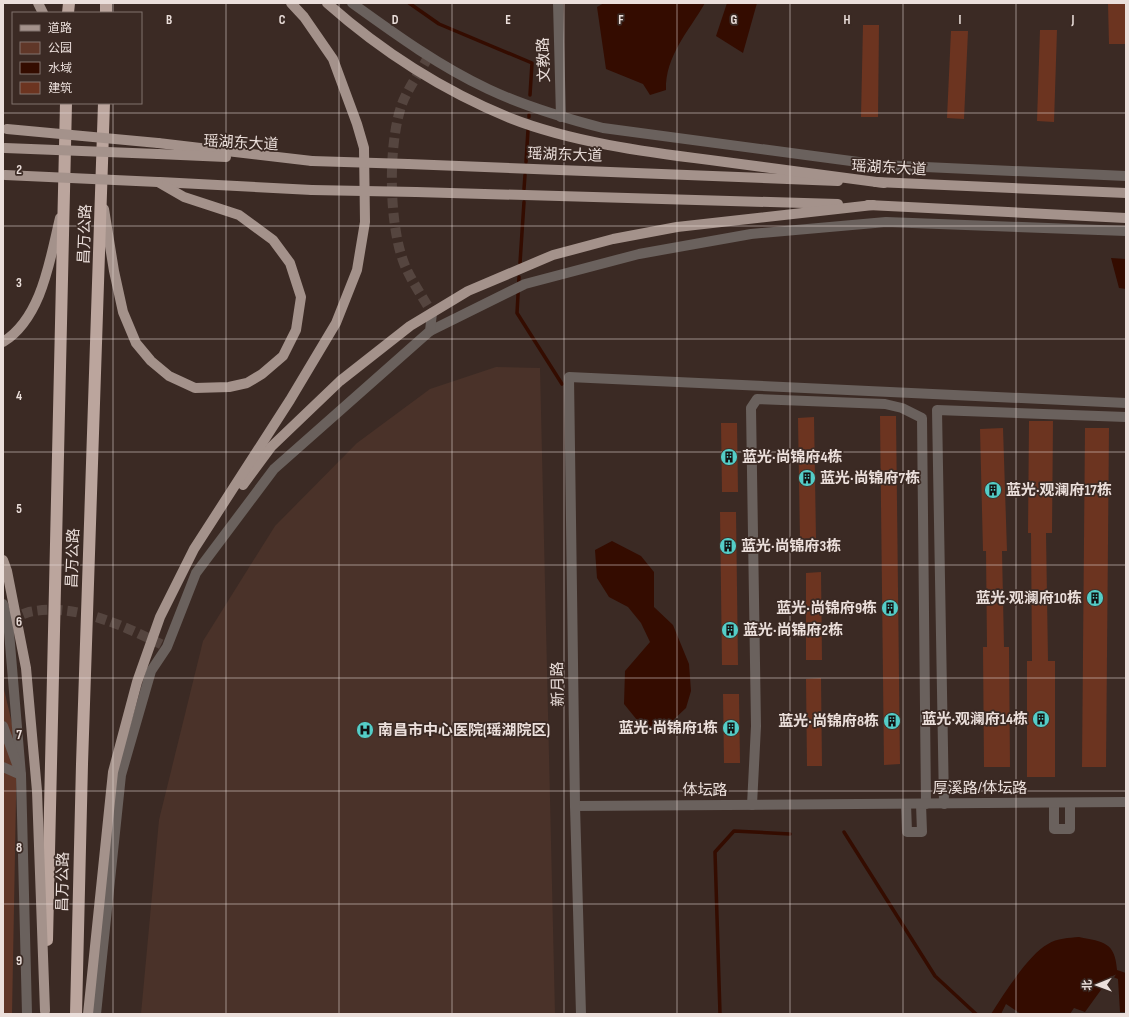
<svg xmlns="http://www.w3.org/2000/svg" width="1129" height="1017" font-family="'Sofia Sans Condensed','Noto Sans SC',sans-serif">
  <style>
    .built { fill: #4a3229 }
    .green { fill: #603728 }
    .water { fill: #340c00 }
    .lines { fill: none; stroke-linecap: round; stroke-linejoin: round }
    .stream { stroke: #340c00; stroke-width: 3.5 }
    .building { fill: #6c3420 }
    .minor-tunnel { stroke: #55453f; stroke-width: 10; stroke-dasharray: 10 5; stroke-linecap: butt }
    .minor { stroke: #6a615d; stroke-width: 10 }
    .major { stroke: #a4928b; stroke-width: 10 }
    .highway { stroke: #bba59d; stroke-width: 12 }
    .major-bridge { stroke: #a4928b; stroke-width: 10 }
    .grid { fill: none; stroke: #ebdfdb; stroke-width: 1; stroke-opacity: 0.55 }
    .labels { text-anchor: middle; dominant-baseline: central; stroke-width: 3.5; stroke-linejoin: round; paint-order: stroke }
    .street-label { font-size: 15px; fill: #ebdfdb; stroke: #3b2a24 }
    .poi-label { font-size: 15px; font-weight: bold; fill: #ebdfdb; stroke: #3b2a24; text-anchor: start }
    .grid-label { font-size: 13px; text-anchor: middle; font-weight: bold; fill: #ebdfdb; stroke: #3b2a24; stroke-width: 3.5; stroke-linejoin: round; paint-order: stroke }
  </style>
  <rect width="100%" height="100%" fill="#3b2a24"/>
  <polygon class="built" points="496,367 540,368 555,1014 141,1014 159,820 203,641 275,526 357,443 430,389"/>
  <polygon class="green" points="3,685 17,745 12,1014 3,1014"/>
  <g class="water">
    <path d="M604 3H705C689 31 665 56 666 90L650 95 643 84 606 69 597 7Z"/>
    <polygon points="727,3 757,3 743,53 716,36"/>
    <polygon points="1111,258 1126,259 1126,289 1119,288"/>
    <polygon points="612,541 641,556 654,572 654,607 673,625 689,664 691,691 686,708 671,722 654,728 637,720 624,704 625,671 650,642 641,623 628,607 609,597 597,578 595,550"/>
    <path d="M1079 937C1104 942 1115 942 1117 970L1126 973V1012H1120L1118 979 1111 976 1085 1012 1074 1008 1070 1014H1021L1006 1004 1001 1014H991C1003 995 1029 954 1048 944 1057 938 1069 938 1079 937Z"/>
  </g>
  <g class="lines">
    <g class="stream">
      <polyline points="409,3 439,24 532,63 530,95"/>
      <polyline points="529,115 529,117"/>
      <polyline points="526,162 528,130"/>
      <polyline points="524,189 525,175"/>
      <polyline points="520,263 524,202"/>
      <polyline points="519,277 517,313 562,384"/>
      <polyline points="844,832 935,976 976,1014"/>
      <polyline points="720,1014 715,852 734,831 790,834"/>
    </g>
  </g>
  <g class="building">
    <polygon points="1108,3 1126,3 1126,44 1109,44"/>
    <polygon points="863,25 879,25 878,117 861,117"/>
    <polygon points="1040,30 1057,30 1054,122 1037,121"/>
    <polygon points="951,31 968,31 964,119 947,118"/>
    <polygon points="880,416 896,416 900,764 884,765"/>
    <polygon points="814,417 816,539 800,539 798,418"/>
    <polygon points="1029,421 1053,421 1052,533 1046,533 1048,661 1055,661 1055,777 1027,777 1027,661 1032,661 1031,533 1028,533"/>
    <polygon points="721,423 737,423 738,492 722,492"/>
    <polygon points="1003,428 1007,551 1002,551 1004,647 1009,647 1010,767 984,767 983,647 987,647 986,551 983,551 980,429"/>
    <polygon points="1085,428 1109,428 1106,767 1082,767"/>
    <polygon points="720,512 736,512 738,665 722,665"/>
    <polygon points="821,572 822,660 806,660 806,573"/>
    <polygon points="821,678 822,766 807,766 806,679"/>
    <polygon points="723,694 739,694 740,763 724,763"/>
  </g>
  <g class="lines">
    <g class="minor-tunnel">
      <path d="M429 56C421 70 411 84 404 99 387 138 388 229 406 268 413 283 423 298 432 313"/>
      <path d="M9 620C16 617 23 614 29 612 76 602 126 627 167 647"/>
    </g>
    <g class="minor">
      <path d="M352 3C395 34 439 66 488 89 524 106 564 118 603 128L881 165 1126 176"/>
      <polyline points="558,3 561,117"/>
      <polyline points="430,331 525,284 639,254 751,234 886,222 1126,231"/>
      <polyline points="3,604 8,620 21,775 3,767"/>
      <polyline points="3,726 21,775 27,1014"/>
      <polyline points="1054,803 1054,829 1070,829 1070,803"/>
      <polyline points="906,804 907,832 922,832 921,804"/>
      <polyline points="944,804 937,410 1126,417"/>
      <polyline points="752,805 756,726 751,408 757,399 885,404 902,408 922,418 926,804"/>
      <polyline points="575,806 1126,802"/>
      <polyline points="96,1014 121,775 151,671 167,647 196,573 274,469 430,331 432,313"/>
      <polyline points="581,1014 575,806 569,377 1126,403"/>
    </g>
    <g class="major">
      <polyline points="38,3 43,13"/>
      <polyline points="158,143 312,161"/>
      <polyline points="158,154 226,157"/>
      <polyline points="408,164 838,181"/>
      <polyline points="160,182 312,190"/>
      <polyline points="876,182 1126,193"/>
      <polyline points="416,192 838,204"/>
      <polyline points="868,205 1126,218"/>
      <polyline points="104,209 114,271 123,312 136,343 151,361 169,376 195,388 229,387 247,383 262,374 283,356 296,330 301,297 290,263 273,240 239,215 184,197 158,182"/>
      <path d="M3 342C42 318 50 259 60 218"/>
      <polyline points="243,485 271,447 340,381 410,326 468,291 553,255 613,239 677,227 873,205"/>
      <polyline points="88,1014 113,772 137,682 160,617 194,549 290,400 336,323 357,270 365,222 364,148 357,124 333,59 304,17 291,3"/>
    </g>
    <g class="highway">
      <polyline points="68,13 69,3"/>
      <polyline points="106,13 106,3"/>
      <polyline points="47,940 66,103"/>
      <polyline points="76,1014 82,764 104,103"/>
    </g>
    <g class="major-bridge">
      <path d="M327 3C380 50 444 91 510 118 571 142 645 152 710 160 768 168 826 175 884 183"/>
      <polyline points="7,129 158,143"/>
      <polyline points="5,148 158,154"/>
      <polyline points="312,161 408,164"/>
      <polyline points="5,175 158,182"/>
      <polyline points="312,190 416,192"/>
      <polyline points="3,560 7,571 26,668 37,791 45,1011"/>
    </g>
  </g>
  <path class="grid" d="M113 3V13M226 3V1014M339 3V1014M452 3V1014M564 3V1014M677 3V1014M790 3V1014M903 3V1014M1016 3V1014M113 103V1014M3 113H1126M3 226H1126M3 339H1126M3 452H1126M3 565H1126M3 678H1126M3 791H1126M3 904H1126"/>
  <defs>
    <g id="building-disc" transform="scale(0.9)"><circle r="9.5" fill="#54cdc7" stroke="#3b2a24"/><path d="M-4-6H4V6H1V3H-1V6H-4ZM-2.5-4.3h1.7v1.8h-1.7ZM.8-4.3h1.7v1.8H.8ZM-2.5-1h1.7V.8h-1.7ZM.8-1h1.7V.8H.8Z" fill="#111"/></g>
    <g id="hospital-disc" transform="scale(0.9)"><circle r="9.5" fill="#54cdc7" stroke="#3b2a24"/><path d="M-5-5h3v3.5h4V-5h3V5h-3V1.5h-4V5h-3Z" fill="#111"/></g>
  </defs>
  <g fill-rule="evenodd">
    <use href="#building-disc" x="729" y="457"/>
    <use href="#building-disc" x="807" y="478"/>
    <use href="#building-disc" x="993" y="490"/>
    <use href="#building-disc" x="728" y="546"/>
    <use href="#building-disc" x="1095" y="598"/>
    <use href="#building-disc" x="890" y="608"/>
    <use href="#building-disc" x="730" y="630"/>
    <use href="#building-disc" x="1041" y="719"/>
    <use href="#building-disc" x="892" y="721"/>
    <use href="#building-disc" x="731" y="728"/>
    <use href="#hospital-disc" x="365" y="730"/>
  </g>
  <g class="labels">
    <g class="street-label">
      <text transform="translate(544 60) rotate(-92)">文教路</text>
      <text transform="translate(241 143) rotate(3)">瑶湖东大道</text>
      <text transform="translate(565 155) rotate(2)">瑶湖东大道</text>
      <text transform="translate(889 168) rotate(3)">瑶湖东大道</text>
      <text transform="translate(85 234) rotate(-88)">昌万公路</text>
      <text transform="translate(73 558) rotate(-88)">昌万公路</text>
      <text transform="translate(558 684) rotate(-91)">新月路</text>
      <text x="980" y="788">厚溪路/体坛路</text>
      <text x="705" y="790">体坛路</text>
      <text transform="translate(63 882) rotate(-89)">昌万公路</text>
    </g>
    <g class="poi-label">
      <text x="742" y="457">蓝光·尚锦府4栋</text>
      <text x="820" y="478">蓝光·尚锦府7栋</text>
      <text x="1006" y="490">蓝光·观澜府17栋</text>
      <text x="741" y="546">蓝光·尚锦府3栋</text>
      <text x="1082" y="598" text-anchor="end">蓝光·观澜府10栋</text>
      <text x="877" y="608" text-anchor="end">蓝光·尚锦府9栋</text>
      <text x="743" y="630">蓝光·尚锦府2栋</text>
      <text x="1028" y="719" text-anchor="end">蓝光·观澜府14栋</text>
      <text x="879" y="721" text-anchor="end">蓝光·尚锦府8栋</text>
      <text x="718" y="728" text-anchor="end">蓝光·尚锦府1栋</text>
      <text x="378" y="730">南昌市中心医院(瑶湖院区)</text>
    </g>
  </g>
  <g class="grid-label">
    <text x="169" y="24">B</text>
    <text x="282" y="24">C</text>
    <text x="395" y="24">D</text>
    <text x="508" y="24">E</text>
    <text x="621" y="24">F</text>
    <text x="734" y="24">G</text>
    <text x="847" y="24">H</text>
    <text x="960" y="24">I</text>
    <text x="1073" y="24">J</text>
    <text x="19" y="174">2</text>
    <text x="19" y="287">3</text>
    <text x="19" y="400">4</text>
    <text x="19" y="513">5</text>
    <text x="19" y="626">6</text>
    <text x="19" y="739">7</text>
    <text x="19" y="852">8</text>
    <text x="19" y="965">9</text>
  </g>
  <rect width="1129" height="1017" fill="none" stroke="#ebdfdb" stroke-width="8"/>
  <rect x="12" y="12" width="130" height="92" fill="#3b2a24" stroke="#81726d"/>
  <rect x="20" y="25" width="20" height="6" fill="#a4928b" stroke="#81726d"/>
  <text x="48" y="32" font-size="12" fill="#ebdfdb">道路</text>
  <rect x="20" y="42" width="20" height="12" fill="#603728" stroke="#81726d"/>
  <text x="48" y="52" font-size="12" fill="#ebdfdb">公园</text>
  <rect x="20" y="62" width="20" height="12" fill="#340c00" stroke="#81726d"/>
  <text x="48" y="72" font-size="12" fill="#ebdfdb">水域</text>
  <rect x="20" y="82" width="20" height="12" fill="#6c3420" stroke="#81726d"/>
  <text x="48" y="92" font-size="12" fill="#ebdfdb">建筑</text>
  <g transform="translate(1097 985) rotate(269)" stroke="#3b2a24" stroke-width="3" paint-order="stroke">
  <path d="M0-3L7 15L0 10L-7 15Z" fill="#ebdfdb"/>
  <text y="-6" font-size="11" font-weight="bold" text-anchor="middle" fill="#ebdfdb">北</text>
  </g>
</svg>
